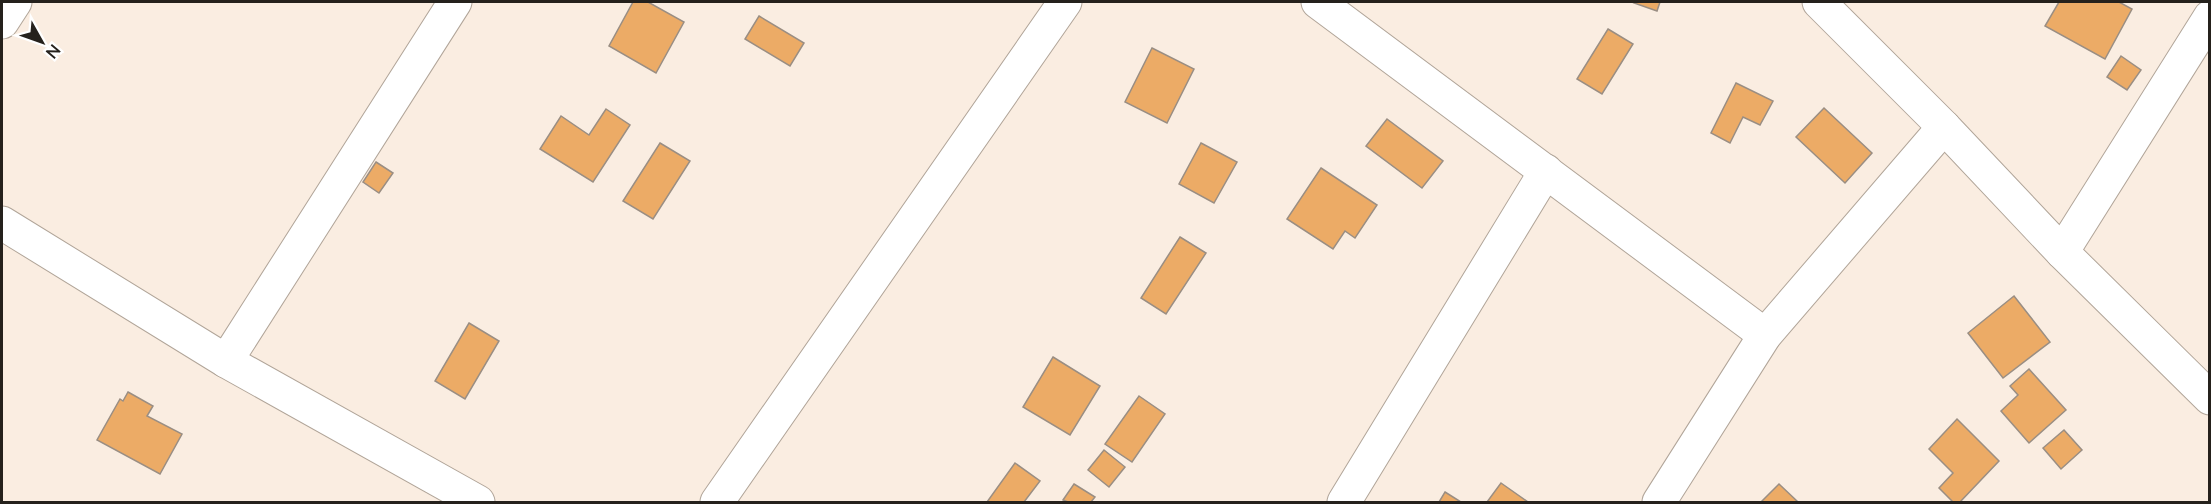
<svg xmlns="http://www.w3.org/2000/svg" width="2211" height="504" font-family="Lato,sans-serif">
  <style>
    .building { fill: #ecab66; stroke: #9a8e83; stroke-width: 1.5 }
    .lines { fill: none; stroke-linecap: round; stroke-linejoin: round }
    .minor-casing { stroke: #b1a599; stroke-width: 35 }
    .minor { stroke: #fff; stroke-width: 33 }
  </style>
  <rect width="100%" height="100%" fill="#faede1"/>
  <g class="building">
    <polygon points="633,2 648,2 684,22 656,73 609,46"/>
    <polygon points="1635,2 1660,2 1657,11 1634,3"/>
    <polygon points="2059,2 2119,2 2132,9 2105,59 2045,26"/>
    <polygon points="759,16 804,43 790,66 745,39"/>
    <polygon points="1608,29 1633,44 1602,94 1577,79"/>
    <polygon points="1152,48 1194,69 1167,123 1125,102"/>
    <polygon points="2121,56 2141,70 2127,90 2107,77"/>
    <polygon points="1736,83 1773,101 1760,125 1743,117 1730,143 1711,133"/>
    <polygon points="1824,108 1872,153 1845,183 1796,137"/>
    <polygon points="606,109 630,125 593,182 540,149 561,116 589,135"/>
    <polygon points="1387,119 1443,161 1422,188 1366,146"/>
    <polygon points="660,143 690,161 653,219 623,201"/>
    <polygon points="1201,143 1237,162 1214,203 1179,184"/>
    <polygon points="376,162 393,173 379,193 363,182"/>
    <polygon points="1321,168 1377,205 1355,238 1345,231 1333,249 1287,219"/>
    <polygon points="1180,237 1206,253 1166,314 1141,298"/>
    <polygon points="2014,296 2050,342 2003,378 1968,333"/>
    <polygon points="469,323 499,341 465,399 435,381"/>
    <polygon points="1053,357 1100,386 1070,435 1023,407"/>
    <polygon points="2029,369 2066,410 2029,443 2001,411 2018,395 2010,386"/>
    <polygon points="128,392 153,406 147,416 182,434 160,474 97,440 120,399 123,401"/>
    <polygon points="1139,396 1165,414 1132,462 1105,444"/>
    <polygon points="1957,419 1999,461 1960,502 1953,502 1939,488 1953,473 1929,449"/>
    <polygon points="2064,430 2082,450 2061,469 2043,448"/>
    <polygon points="1104,450 1125,467 1109,487 1088,470"/>
    <polygon points="1015,463 1040,481 1024,502 987,502"/>
    <polygon points="1501,483 1528,502 1487,502"/>
    <polygon points="1074,484 1095,497 1091,502 1068,502 1063,500"/>
    <polygon points="1779,484 1798,502 1761,502"/>
    <polygon points="1445,492 1461,502 1439,502"/>
  </g>
  <g class="lines">
    <g class="minor-casing">
      <g id="minor">
        <polyline points="1318,2 1765,335"/>
        <polyline points="1819,2 1944,127 2062,252 2210,398"/>
        <polyline points="2,22 15,2"/>
        <polyline points="2,223 226,361 478,502"/>
        <polyline points="2062,252 2210,17"/>
        <polyline points="226,361 455,2"/>
        <polyline points="717,502 1065,2"/>
        <polyline points="1344,502 1546,171"/>
        <polyline points="1659,502 1765,335 1944,127"/>
      </g>
    </g>
    <use href="#minor" class="minor"/>
  </g>
  <rect width="2211" height="504" fill="none" stroke="#25211c" stroke-width="6"/>
  <g transform="translate(42 42) rotate(130)" stroke="#ffffff" stroke-width="4.5" paint-order="stroke">
  <path d="M0-4.5L10 22L0 15L-10 22Z" fill="#25211c"/>
  <text y="-9" font-size="16" font-weight="bold" text-anchor="middle" fill="#25211c">N</text>
  </g>
</svg>
